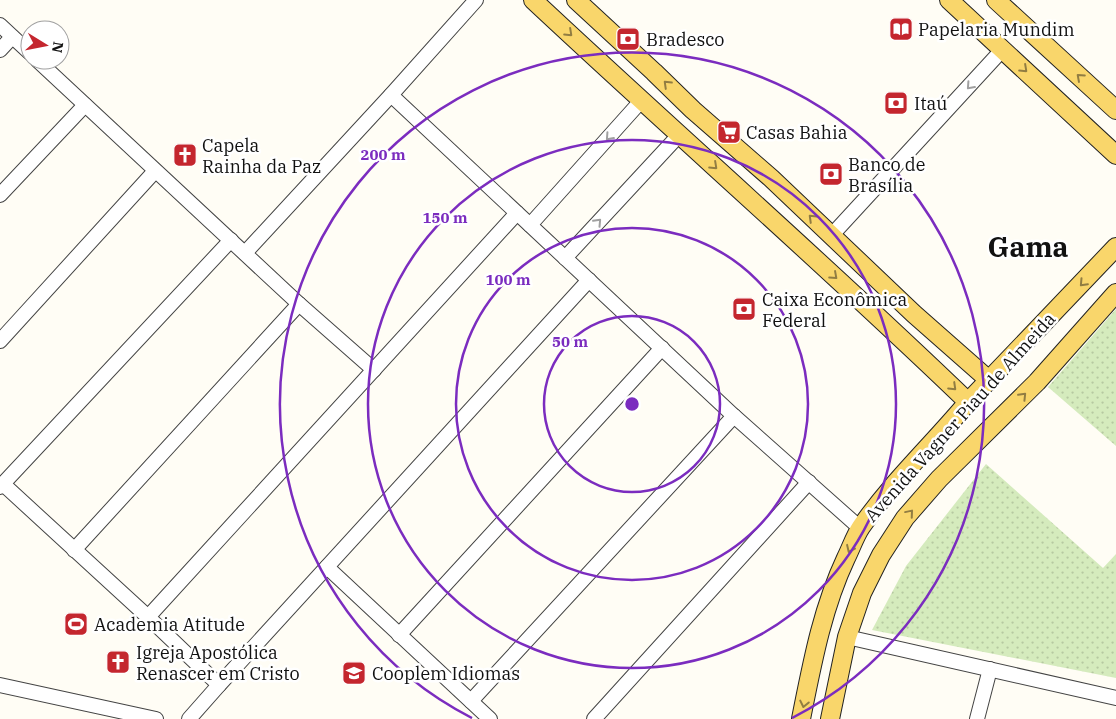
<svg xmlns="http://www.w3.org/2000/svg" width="1116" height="719" font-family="'IBM Plex Serif',serif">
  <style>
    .park { fill: url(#park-dots) }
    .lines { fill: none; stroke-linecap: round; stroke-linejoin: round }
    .minor-casing { stroke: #444; stroke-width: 16 }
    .major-casing { stroke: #222; stroke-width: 20 }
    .minor { stroke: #fff; stroke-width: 14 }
    .major { stroke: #f9d66b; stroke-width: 18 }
    .oneway { stroke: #917d42 }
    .oneway2 { stroke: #a0a0a0 }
    .ring { fill: none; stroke: #7b2cbf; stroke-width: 2.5 }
    .labels { text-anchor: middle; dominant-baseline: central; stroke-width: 5; stroke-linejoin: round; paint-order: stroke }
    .poi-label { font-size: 18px; fill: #111; stroke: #fff; text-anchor: start }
    .street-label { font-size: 18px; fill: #111; stroke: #fff }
    .town-label { font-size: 28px; font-weight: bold; fill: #111; stroke: #fff }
    .centre { fill: #7b2cbf; stroke: #fff; stroke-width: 2.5 }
    .ring-label { font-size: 15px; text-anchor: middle; font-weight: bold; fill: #7b2cbf; stroke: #fff; stroke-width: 5; stroke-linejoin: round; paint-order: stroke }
  </style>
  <defs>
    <pattern id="park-dots" width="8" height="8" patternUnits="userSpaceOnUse" patternTransform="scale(1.25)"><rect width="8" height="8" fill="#d5ebbd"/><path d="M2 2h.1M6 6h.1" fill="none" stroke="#b6c8a1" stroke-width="1.8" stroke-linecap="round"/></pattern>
  </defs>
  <rect width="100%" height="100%" fill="#fffdf5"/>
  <g class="park">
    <polygon points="1116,309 1116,446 1048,387"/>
    <polygon points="986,464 1103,568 1116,554 1116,678 872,630 906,566"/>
  </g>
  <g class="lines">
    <g class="minor-casing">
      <g id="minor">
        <polyline points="0,25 30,53"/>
        <polyline points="0,50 12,37"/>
        <polyline points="37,60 299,304 374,370"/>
        <polyline points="391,95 734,416 860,528"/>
        <polyline points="0,195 85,105"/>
        <polyline points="530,225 641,101"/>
        <polyline points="831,236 1003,49"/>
        <polyline points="245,253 391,95 476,0"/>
        <polyline points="565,258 680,134"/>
        <polyline points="0,341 155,171"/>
        <polyline points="3,484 148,617 219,685 189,719"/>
        <polyline points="0,487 231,240"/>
        <polyline points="74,550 299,304"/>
        <polyline points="327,567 490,719"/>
        <polyline points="148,617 517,213"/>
        <polyline points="399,635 662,348"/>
        <polyline points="847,637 1116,698"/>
        <polyline points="0,685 156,719"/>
        <polyline points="219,685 589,280"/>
        <polyline points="471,701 734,416"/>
        <polyline points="594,719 809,482"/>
        <polyline points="977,719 990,669"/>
      </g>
    </g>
    <g class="major-casing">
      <g id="major">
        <path d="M533 0C677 135 826 265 968 402"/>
        <polyline points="576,0 654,72 693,110 771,178 914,314 990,381"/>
        <polyline points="949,0 1116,155"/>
        <polyline points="996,0 1116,110"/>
        <path d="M801 719C812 664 822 609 846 558 851 548 855 536 861 527 892 482 933 444 968 402L1116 247"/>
        <polyline points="830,719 847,637 862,593 881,555 905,518 939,479 1037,382 1116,293"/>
      </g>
    </g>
    <use href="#minor" class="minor"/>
    <use href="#major" class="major"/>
  </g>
  <defs><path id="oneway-chevron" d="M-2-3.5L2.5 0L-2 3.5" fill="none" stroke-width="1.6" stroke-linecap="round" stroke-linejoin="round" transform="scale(1.25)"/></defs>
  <g class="oneway">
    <use href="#oneway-chevron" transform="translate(569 33) rotate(43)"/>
    <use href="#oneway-chevron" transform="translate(1024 69) rotate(43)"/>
    <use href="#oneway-chevron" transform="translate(1080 77) rotate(-138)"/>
    <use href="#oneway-chevron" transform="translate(667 84) rotate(-136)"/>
    <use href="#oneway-chevron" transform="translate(714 166) rotate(43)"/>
    <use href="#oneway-chevron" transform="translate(812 218) rotate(-136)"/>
    <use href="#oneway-chevron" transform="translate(834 276) rotate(42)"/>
    <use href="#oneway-chevron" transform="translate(1083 283) rotate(133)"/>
    <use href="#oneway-chevron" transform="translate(953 387) rotate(44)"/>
    <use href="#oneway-chevron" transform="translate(1023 396) rotate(-46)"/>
    <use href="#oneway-chevron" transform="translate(910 513) rotate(-50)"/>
    <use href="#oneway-chevron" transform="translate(850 549) rotate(115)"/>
    <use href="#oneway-chevron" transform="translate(804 704) rotate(102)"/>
  </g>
  <g class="oneway2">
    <use href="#oneway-chevron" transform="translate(970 86) rotate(132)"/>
    <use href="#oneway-chevron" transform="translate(609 137) rotate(132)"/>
    <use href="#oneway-chevron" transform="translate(598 222) rotate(-47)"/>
  </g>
  <g class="ring">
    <circle cx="632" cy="404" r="88"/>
    <circle cx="632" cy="404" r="176"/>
    <circle cx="632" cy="404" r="264"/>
    <path d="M472 718A352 352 0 1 1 792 718"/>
  </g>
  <defs>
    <g id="library-square" transform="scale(1.25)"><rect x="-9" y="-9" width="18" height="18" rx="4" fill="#c4262e" stroke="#fff"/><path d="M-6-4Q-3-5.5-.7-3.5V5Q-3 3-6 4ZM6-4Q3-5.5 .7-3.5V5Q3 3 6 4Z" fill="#fff"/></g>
    <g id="bank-square" transform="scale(1.25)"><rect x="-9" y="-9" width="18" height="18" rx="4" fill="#c4262e" stroke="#fff"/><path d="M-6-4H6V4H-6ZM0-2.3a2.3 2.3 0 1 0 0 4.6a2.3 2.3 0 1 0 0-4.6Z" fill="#fff"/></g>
    <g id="supermarket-square" transform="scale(1.25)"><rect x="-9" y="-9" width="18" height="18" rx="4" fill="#c4262e" stroke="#fff"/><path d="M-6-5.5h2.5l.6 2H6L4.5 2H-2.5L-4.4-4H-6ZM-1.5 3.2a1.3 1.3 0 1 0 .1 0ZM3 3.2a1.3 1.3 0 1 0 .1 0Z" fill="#fff"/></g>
    <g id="church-square" transform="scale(1.25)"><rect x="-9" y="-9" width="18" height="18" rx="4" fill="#c4262e" stroke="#fff"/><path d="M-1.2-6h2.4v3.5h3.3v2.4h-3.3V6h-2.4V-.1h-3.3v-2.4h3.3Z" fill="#fff"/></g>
    <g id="stadium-square" transform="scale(1.25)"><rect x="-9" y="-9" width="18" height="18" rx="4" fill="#c4262e" stroke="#fff"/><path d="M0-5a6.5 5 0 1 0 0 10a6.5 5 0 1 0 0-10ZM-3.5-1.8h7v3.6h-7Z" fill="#fff"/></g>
    <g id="school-square" transform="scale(1.25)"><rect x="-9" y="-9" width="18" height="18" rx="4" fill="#c4262e" stroke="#fff"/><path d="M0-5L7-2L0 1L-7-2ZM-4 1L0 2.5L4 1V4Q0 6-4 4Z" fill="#fff"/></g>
  </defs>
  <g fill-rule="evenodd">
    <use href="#library-square" x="901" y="29"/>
    <use href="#bank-square" x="628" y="39"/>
    <use href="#bank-square" x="896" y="103"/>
    <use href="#supermarket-square" x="729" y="132"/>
    <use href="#church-square" x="185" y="155"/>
    <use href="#bank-square" x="831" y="174"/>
    <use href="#bank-square" x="744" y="309"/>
    <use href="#stadium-square" x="76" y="624"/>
    <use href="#church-square" x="118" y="662"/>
    <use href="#school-square" x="354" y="673"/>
  </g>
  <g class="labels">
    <g class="poi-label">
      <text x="918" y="29">Papelaria Mundim</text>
      <text x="646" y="39">Bradesco</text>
      <text x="914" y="103">Itaú</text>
      <text x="746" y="132">Casas Bahia</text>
      <text x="202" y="145">Capela<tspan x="202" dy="21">Rainha da Paz</tspan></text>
      <text x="848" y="164">Banco de<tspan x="848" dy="21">Brasília</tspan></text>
      <text x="762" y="299">Caixa Econômica<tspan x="762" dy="21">Federal</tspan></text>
      <text x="94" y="624">Academia Atitude</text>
      <text x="136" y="652">Igreja Apostólica<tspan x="136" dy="21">Renascer em Cristo</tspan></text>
      <text x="372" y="673">Cooplem Idiomas</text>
    </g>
    <g class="street-label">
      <text transform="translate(960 417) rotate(-48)">Avenida Vagner Piau de Almeida</text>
    </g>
    <g class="town-label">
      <text x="1028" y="246">Gama</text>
    </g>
  </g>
  <circle cx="632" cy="404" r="8" class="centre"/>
  <g class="ring-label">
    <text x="383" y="160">200 m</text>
    <text x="445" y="223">150 m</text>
    <text x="508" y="285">100 m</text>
    <text x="570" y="347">50 m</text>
  </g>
  <g transform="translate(45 45) rotate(100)"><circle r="24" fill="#ffffff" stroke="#a0a0a0"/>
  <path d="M0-4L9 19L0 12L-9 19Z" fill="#c4262e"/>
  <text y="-8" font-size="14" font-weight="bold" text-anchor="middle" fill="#111111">N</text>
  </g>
</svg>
